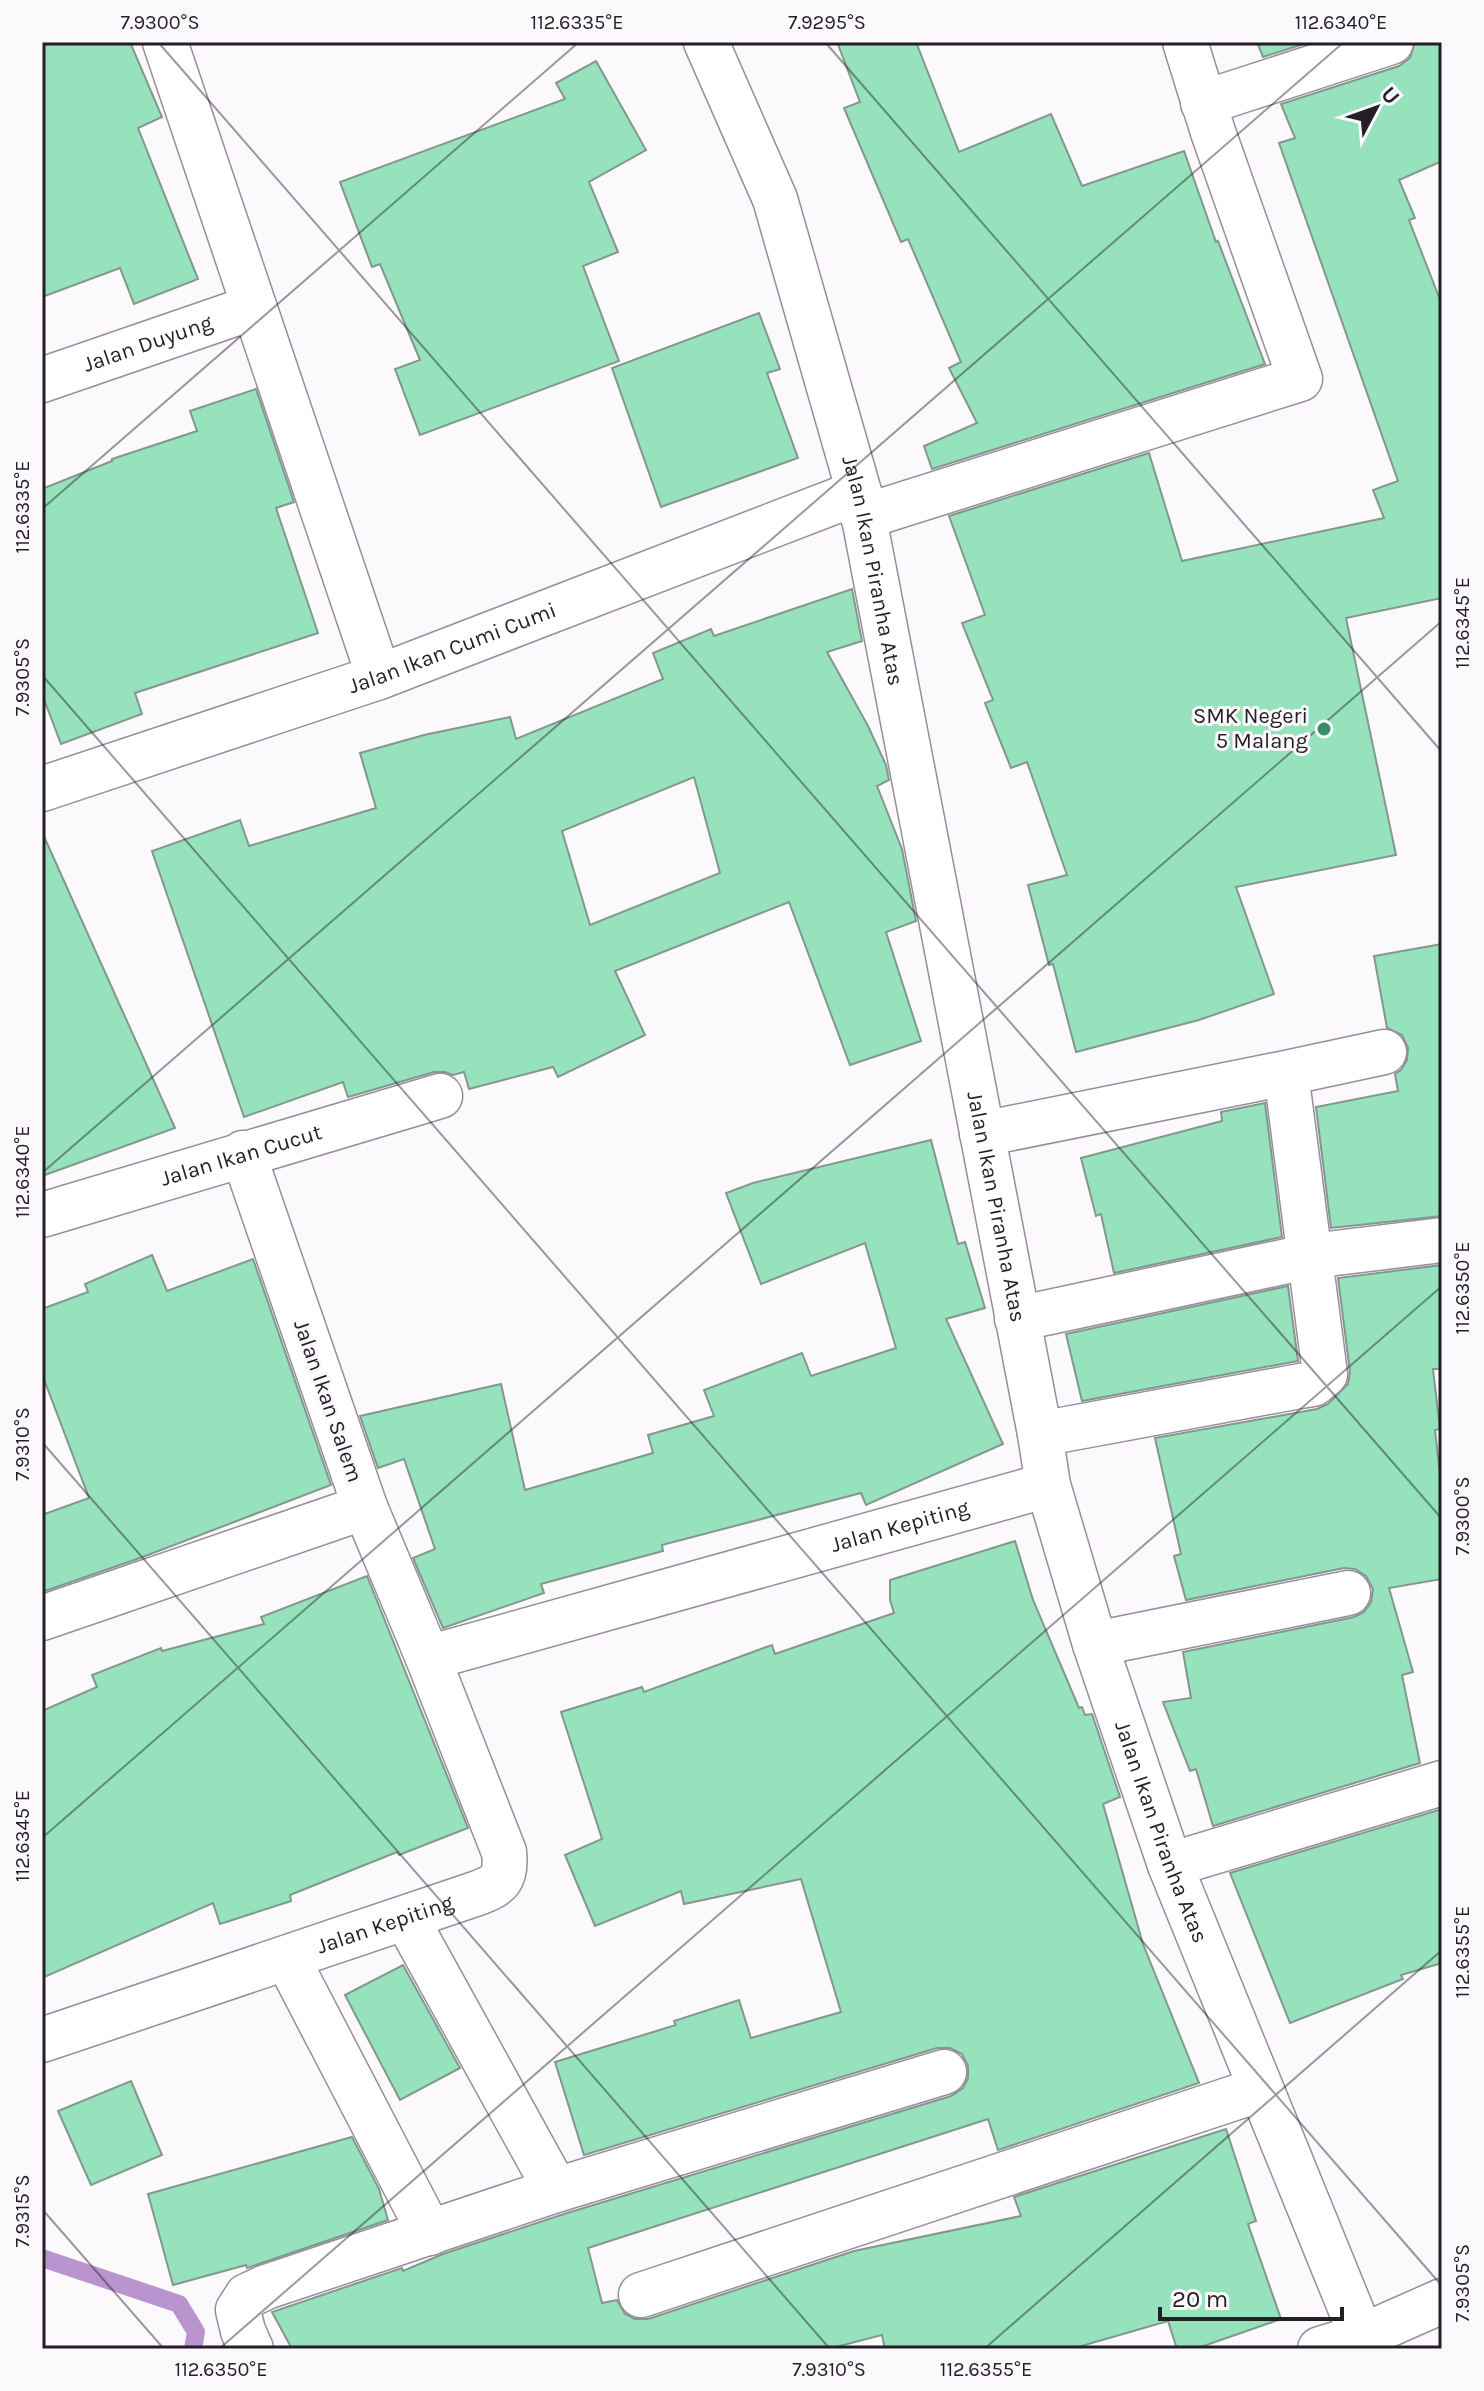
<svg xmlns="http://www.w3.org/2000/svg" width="1484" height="2391" font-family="Karla,sans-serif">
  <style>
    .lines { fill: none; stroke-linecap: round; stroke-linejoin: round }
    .stream { stroke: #ba94cf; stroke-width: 18 }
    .building { fill: #96e2bc; stroke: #83988d; stroke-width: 2; fill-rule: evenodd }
    .minor-casing { stroke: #988d9f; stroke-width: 47 }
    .minor { stroke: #fff; stroke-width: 44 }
    .ticks { fill: none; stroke: #241f26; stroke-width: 2; stroke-opacity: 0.45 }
    .poi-dot { fill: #339068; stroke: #fcf9fd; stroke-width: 3 }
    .labels { text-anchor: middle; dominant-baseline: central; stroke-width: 6; stroke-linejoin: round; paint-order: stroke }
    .street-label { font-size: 22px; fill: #241f26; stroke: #fcf9fd }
    .poi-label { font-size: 22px; fill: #241f26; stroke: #fcf9fd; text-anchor: end }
    .neatline { fill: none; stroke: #241f26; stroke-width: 3 }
    .ticks-label { font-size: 20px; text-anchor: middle; fill: #241f26 }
  </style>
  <rect width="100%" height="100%" fill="#fcf9fd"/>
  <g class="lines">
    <polyline class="stream" points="42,2258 179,2304 196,2332 193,2349"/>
  </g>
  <g class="building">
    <polygon points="42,42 130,42 162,117 138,128 198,279 134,304 120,268 42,297"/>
    <polygon points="837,42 916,42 959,152 1051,114 1082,186 1184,151 1216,242 1218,241 1265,364 932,469 924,446 977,423 949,368 961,362 908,239 901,242 844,108 860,102"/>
    <polygon points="1257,42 1310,42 1263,57"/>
    <polygon points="1415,42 1442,42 1442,161 1399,180 1415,218 1409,220 1442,305 1442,598 1346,618 1396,855 1236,887 1274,994 1199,1020 1076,1052 1053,964 1049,965 1028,885 1067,875 1027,762 1011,768 985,703 993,700 962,623 985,615 949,516 1149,453 1182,561 1384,518 1373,490 1398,481 1279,143 1295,138 1281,104 1399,66 1410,58"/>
    <polygon points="596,61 646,150 589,182 618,252 583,266 619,361 420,435 395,369 420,360 380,264 372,267 340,182 565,99 556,83"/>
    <polygon points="759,313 780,369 767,373 798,458 661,507 612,368"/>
    <polygon points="256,389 294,502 276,508 318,633 135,693 142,714 61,744 42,694 42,489 112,461 112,459 197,431 190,411"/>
    <path d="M852 589 862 641 827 652 868 726 886 765 889 780 877 786 902 849 916 921 886 932 921 1041 850 1065 789 902 615 971 645 1035 558 1077 553 1067 469 1089 464 1072 453 1075 445 1072H434L348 1097 343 1082 244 1117 152 851 240 820 249 846 376 808 360 753 424 735 510 717 516 739 663 679 653 653 711 629 714 636ZM694 777 720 873 590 925 562 831Z"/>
    <polygon points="42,832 175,1128 42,1176"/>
    <polygon points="1442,944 1442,1216 1331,1228 1316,1107 1398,1091 1395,1074 1401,1070 1407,1060 1408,1048 1402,1035 1387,1028 1374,956"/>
    <polygon points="1265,1103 1282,1237 1114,1273 1101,1214 1096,1216 1081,1158 1222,1121 1221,1112"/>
    <polygon points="931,1140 958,1244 965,1242 985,1308 946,1319 1003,1444 866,1505 861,1493 662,1545 663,1551 541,1584 544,1593 443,1628 413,1558 435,1549 404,1459 378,1468 360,1416 501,1384 525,1490 653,1453 648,1435 714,1416 704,1390 802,1353 811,1376 896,1348 865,1243 761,1284 726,1193 753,1183"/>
    <polygon points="152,1255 167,1291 253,1259 331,1485 140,1558 42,1592 42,1515 89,1498 42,1374 42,1309 88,1292 85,1284"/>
    <polygon points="1442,1265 1442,1369 1433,1369 1440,1429 1435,1430 1442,1493 1442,1579 1389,1588 1413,1672 1402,1675 1420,1763 1213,1826 1196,1769 1190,1771 1163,1702 1191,1698 1183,1652 1354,1617 1364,1612 1371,1602 1373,1589 1366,1576 1355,1569 1344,1568 1186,1600 1174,1556 1181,1554 1155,1438 1317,1409 1328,1404 1348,1384 1350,1372 1338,1278"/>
    <polygon points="1288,1286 1298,1361 1082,1401 1066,1334"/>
    <polygon points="1015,1541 1033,1600 1079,1708 1082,1707 1085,1715 1092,1714 1120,1797 1103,1804 1143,1944 1199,2083 998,2150 988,2119 588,2248 602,2303 617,2300 625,2314 635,2319 648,2319 854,2251 1021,2216 1014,2197 1226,2129 1256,2221 1248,2224 1281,2319 1195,2349 1177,2349 1168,2321 1071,2349 885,2349 882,2335 828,2349 292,2349 272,2312 402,2268 403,2271 443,2254 564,2214 951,2096 963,2088 968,2078 968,2066 962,2054 950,2048 937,2048 584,2155 555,2062 676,2025 674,2021 739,2000 751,2038 841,2012 801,1879 684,1904 681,1891 595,1926 565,1855 602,1839 561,1712 642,1687 644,1692 772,1645 775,1654 894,1613 890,1600 890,1580"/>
    <polygon points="367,1576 468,1828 399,1855 397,1852 290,1895 291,1901 220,1924 213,1903 42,1978 42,1711 97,1687 92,1675 161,1648 162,1651 264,1624 261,1617"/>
    <polygon points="1442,1809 1442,1963 1401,1975 1403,1979 1290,2023 1230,1873"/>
    <polygon points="403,1965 460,2068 400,2100 345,1995"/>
    <polygon points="131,2081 162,2155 91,2185 58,2111"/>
    <polygon points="352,2137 379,2189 388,2220 247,2268 246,2265 173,2285 148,2194"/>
  </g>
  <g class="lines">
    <g class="minor-casing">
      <g id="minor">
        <polyline points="165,42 379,677"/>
        <path id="s1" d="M706 42 775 199 859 492 1040 1434 1048 1485 1095 1644 1170 1865 1367 2349"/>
        <polyline points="1203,103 1391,42"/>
        <path id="s2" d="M42 380 254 307"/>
        <polyline points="863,517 1300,379 1213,132 1185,42"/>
        <path id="s3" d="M42 789 379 677 859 492"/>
        <polyline points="1286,1073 1384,1052"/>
        <polyline points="982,1134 1286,1073 1325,1374 1313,1384 1300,1386 1040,1434"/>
        <path id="s4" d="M42 1215 440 1096"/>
        <polyline points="1017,1319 1311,1256 1442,1240"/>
        <polyline points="42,1618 365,1507"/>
        <polyline points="1095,1644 1348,1593"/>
        <path id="s5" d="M428 1658 1048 1485"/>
        <polyline points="1170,1865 1442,1783"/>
        <polyline points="406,1918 556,2190"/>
        <polyline points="287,1958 430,2233"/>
        <path id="s6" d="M42 2040 475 1894C500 1885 507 1879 504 1852L428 1658 365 1507 243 1153"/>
        <polyline points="641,2295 1261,2089"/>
        <polyline points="251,2349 243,2331 238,2310 247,2296 266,2287 556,2190 944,2072"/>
        <polyline points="1320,2349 1363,2336 1442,2301"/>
      </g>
    </g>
    <use href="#minor" class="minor"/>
  </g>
  <path class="ticks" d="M158 42 1442 1519M825 42 1442 752M42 509 579 42M42 675 1442 2286M42 1173 1344 42M42 1442 830 2349M42 1838 1442 621M42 2209 164 2349M219 2349 1442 1286M984 2349 1442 1950"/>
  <circle class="poi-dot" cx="1324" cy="729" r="8"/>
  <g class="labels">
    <g class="street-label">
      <text stroke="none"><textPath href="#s2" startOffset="112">Jalan Duyung</textPath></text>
      <text stroke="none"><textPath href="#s1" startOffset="556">Jalan Ikan Piranha Atas</textPath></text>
      <text stroke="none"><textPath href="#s3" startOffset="434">Jalan Ikan Cumi Cumi</textPath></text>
      <text stroke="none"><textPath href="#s4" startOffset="208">Jalan Ikan Cucut</textPath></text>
      <text stroke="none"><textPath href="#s1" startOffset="1204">Jalan Ikan Piranha Atas</textPath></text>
      <text transform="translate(328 1401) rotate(71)">Jalan Ikan Salem</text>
      <text stroke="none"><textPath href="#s5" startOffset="490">Jalan Kepiting</textPath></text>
      <text stroke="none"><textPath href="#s1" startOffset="1852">Jalan Ikan Piranha Atas</textPath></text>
      <text stroke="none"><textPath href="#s6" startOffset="362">Jalan Kepiting</textPath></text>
    </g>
    <g class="poi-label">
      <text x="1308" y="716">SMK Negeri<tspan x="1308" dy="25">5 Malang</tspan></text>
    </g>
  </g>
  <rect width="1484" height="2391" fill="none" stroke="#fcf9fd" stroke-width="88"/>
  <g transform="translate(1376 108) rotate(49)" stroke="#fcf9fd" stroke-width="6" paint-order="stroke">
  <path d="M0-6L14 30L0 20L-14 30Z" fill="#241f26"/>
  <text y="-12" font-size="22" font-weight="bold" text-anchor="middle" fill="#241f26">U</text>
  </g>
  <path d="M1160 2307v12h182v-12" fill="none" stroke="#241f26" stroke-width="4"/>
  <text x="1172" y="2307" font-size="24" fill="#241f26" stroke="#fcf9fd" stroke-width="6" paint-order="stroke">20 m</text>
  <rect x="44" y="44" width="1396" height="2303" class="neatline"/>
  <g class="ticks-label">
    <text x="160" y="29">7.9300°S</text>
    <text x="577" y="29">112.6335°E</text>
    <text x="827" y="29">7.9295°S</text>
    <text x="1341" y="29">112.6340°E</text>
    <text transform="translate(22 507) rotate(-90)" y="7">112.6335°E</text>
    <text transform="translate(1462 623) rotate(-90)" y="7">112.6345°E</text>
    <text transform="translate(22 677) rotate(-90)" y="7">7.9305°S</text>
    <text transform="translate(22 1172) rotate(-90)" y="7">112.6340°E</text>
    <text transform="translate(1462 1288) rotate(-90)" y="7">112.6350°E</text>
    <text transform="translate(22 1444) rotate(-90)" y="7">7.9310°S</text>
    <text transform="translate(1462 1516) rotate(-90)" y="7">7.9300°S</text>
    <text transform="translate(22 1836) rotate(-90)" y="7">112.6345°E</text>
    <text transform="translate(1462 1952) rotate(-90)" y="7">112.6355°E</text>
    <text transform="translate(22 2211) rotate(-90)" y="7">7.9315°S</text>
    <text transform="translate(1462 2283) rotate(-90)" y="7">7.9305°S</text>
    <text x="221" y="2376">112.6350°E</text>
    <text x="829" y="2376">7.9310°S</text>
    <text x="986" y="2376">112.6355°E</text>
  </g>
</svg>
